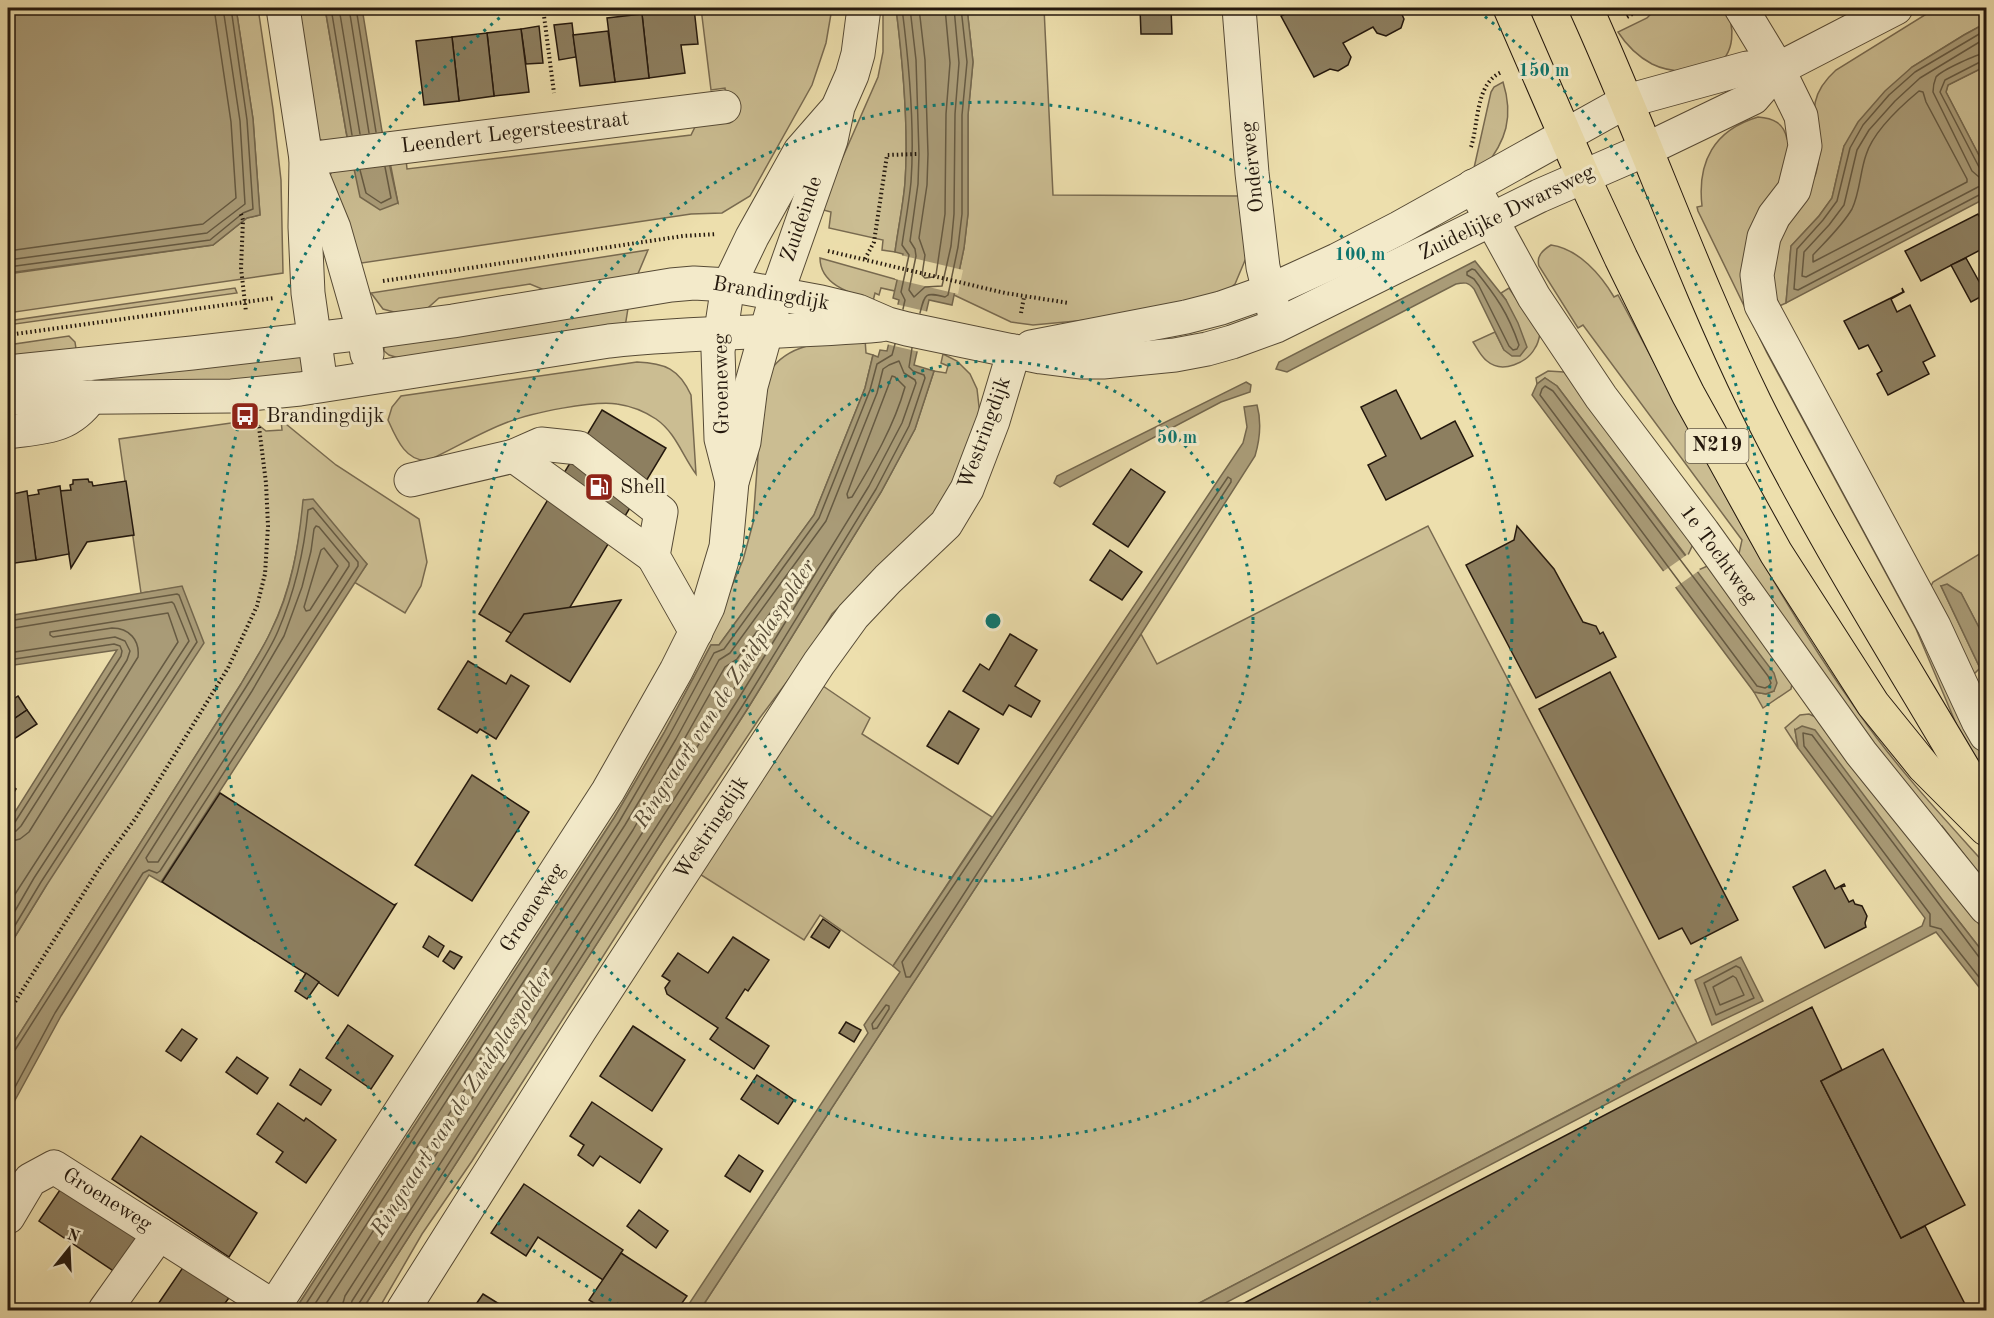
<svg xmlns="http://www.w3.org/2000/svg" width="1994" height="1318" font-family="'Old Standard TT',serif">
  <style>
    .green { fill: #cbbd92; stroke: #786a50; stroke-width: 1.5 }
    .water { fill: #a99b77; stroke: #74674d; stroke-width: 1.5 }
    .pier { fill: #eddfad }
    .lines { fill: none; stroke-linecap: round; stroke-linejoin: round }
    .shore { stroke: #665a42; stroke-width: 1.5 }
    .building { fill: #8d7f60; stroke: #24180d; stroke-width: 1.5 }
    .minor-casing { stroke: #564a35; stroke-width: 35 }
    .major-casing { stroke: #24180d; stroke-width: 35 }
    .path { stroke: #24180d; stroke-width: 4; stroke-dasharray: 1.5 3; stroke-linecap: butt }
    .minor { stroke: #f3eaca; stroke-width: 33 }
    .major { stroke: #eddfad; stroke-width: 33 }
    .ring { fill: none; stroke: #0f766e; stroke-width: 3; stroke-dasharray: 3 6 }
    .labels { text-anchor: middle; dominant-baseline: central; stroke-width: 6; stroke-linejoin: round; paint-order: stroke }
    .shield { fill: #f3eaca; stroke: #625746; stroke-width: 1.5 }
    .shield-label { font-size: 20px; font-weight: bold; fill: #24180d }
    .street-label { font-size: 21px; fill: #24180d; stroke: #f3eaca }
    .poi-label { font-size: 21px; fill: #24180d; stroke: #f3eaca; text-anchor: start }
    .water-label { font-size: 22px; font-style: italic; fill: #594c37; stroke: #f3eaca }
    .centre { fill: #0f766e; stroke: #f3eaca; stroke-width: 3 }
    .ring-label { font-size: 18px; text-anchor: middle; font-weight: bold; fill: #0f766e; stroke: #f3eaca; stroke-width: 6; stroke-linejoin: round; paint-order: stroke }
  </style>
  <rect width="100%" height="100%" fill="#eddfad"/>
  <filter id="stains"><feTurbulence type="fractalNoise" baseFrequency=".00333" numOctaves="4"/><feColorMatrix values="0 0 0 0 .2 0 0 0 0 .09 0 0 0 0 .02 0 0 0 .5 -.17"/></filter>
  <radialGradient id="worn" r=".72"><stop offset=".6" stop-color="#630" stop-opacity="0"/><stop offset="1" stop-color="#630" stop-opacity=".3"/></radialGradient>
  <g class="green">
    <polygon points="236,8 258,8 273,109 281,180 283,273 8,313 8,274 213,245 247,218 260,215 253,119"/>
    <polygon points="294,8 325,8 348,143 331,145 317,138"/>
    <polygon points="701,8 832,8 826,43 812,85 750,196 722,213 691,214 355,264 329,177 334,168 353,166 398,203 390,162 406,159 407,169 691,135 696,125 728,119 725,88 711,90"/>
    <path d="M883 8H896C903 64 909 127 905 183 903 206 898 229 895 252L882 250 883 240 829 228 831 212 820 209 878 77 883 52Z"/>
    <polygon points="967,8 1044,8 1053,195 1241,196 1246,258 1235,284 1222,294 1087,320 1033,325 1011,322 954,295 964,248 968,214 968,115 973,62"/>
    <path d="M1657 8H1725C1735 25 1736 54 1715 66 1699 75 1668 72 1652 64 1637 56 1627 46 1618 32L1647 18Z"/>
    <path d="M1936 8H1986V23L1964 35 1912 67 1844 146 1832 198 1819 216 1791 246 1786 303 1777 307C1775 298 1770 289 1770 280 1769 272 1770 256 1773 248 1775 243 1780 237 1783 233 1795 213 1809 194 1816 173 1828 132 1794 108 1836 70Z"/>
    <polygon points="1986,66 1986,169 1946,92 1948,85"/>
    <path d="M1503 82C1514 117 1506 141 1484 168H1474L1491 92 1494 87Z"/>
    <path d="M1758 117C1773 118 1784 123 1787 139H1792L1788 174 1749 238 1926 633 1966 729 1986 760V773L1960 733 1916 629 1767 353 1698 211 1697 207 1702 206C1697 162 1714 130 1758 117Z"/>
    <path d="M1551 245C1579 249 1601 275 1614 297L1618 295C1694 436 1765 581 1858 712 1896 767 1942 816 1986 865V883L1942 826 1939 828 1901 782 1738 558 1742 540 1583 325 1578 328 1539 266C1536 256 1543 250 1551 245Z"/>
    <polygon points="648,250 637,276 554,294 530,284 439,298 421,314 401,314 383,309 371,293"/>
    <path d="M820 258 898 280 895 291 881 288 879 295 875 293 873 301C852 294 820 285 820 258Z"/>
    <polygon points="235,288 237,293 8,325 8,321"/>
    <path d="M1509 288 1540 334C1539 339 1538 344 1535 348 1527 363 1502 374 1487 361 1481 357 1477 348 1473 342L1495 332 1504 350 1506 300 1501 293Z"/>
    <polygon points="629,302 625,327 405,360 389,355 384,351 384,345"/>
    <polygon points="69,336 75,342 77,355 8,364 8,345"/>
    <path d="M865 339 866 353 873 355 865 388 814 515 719 645H711L664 733 614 818 295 1310H288L719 616 743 560 753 523 763 388C765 383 766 375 770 371 791 340 832 342 865 339Z"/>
    <polygon points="296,353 303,358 305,368 300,376 101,388 100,375"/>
    <polygon points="943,354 957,361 970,374 977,389 980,415 970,455 934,519 857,589 832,614 810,651 759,719 664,861 472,1161 422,1234 378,1310 362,1310 748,708 881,492 915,429 934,371 946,373 948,366 941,363"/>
    <path d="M637 362C665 363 679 369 691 395L696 474C682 455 676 433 656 419 644 411 631 406 617 404 594 400 531 413 508 422 481 432 455 448 429 460 406 463 396 438 388 420L392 407 401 396Z"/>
    <polygon points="1548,371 1564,372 1694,542 1687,557 1557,386 1545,378 1537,384 1536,378"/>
    <path d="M252 420 266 431 282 430 281 420 336 465 419 519 427 562 421 586 405 613 354 582 367 564 304 500C299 545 291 590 271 631 263 649 251 666 241 684L8 1052V948L46 886 182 587 141 593 119 439Z"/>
    <polygon points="1428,526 1697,1043 1186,1310 700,1310 1141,634 1157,664"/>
    <polygon points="1986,550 1986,641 1961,593 1941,586 1980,668 1973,675 1930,588 1933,582"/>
    <polygon points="1712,564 1793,679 1791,689 1763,708 1754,692 1766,694 1774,691 1715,598 1696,571"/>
    <polygon points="823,686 870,718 862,734 992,817 893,966 820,915 804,940 698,873"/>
    <polygon points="1809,714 1822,720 1986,933 1986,956 1947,906 1795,730 1798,748 1785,728 1800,715"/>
  </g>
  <g class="water">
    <polygon points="8,8 236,8 253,119 260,215 247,218 213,245 8,273"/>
    <polygon points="325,8 362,8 382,131 398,203 380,210 360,197 346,131"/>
    <path d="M896 8H967L973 62 968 115V214L964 248 952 305 929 300 914 365 934 371 915 429 881 492 748 708 362 1310H295L614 818 664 733 711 645H719L814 515 865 388 873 355 878 357 880 350 887 351 899 300 893 298 903 254 895 252C898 229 903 206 905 183 909 127 903 64 896 8Z"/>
    <polygon points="1986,23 1986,66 1948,85 1946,92 1986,169 1986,198 1786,303 1791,246 1819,216 1832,198 1844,146 1858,122 1885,91 1912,67 1964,35"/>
    <path d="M1475 261 1506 300 1518 323 1527 347 1520 356H1512L1504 350 1474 289C1468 282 1465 282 1456 284L1287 372 1276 369 1279 362Z"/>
    <polygon points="1545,378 1557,386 1774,673 1777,683 1774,691 1766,694 1754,692 1532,395 1537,384"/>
    <polygon points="1246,382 1251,385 1250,392 1221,402 1060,487 1054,483 1057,476"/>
    <path d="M1257 405C1262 423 1260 439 1255 456L1141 634 700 1310H685L868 1033 864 1025 900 972 893 966 1243 443 1247 427 1244 407Z"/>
    <path d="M313 499 367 564 161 882 149 875 61 1016 8 1113V1052L241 684C251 666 263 649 271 631 292 590 299 544 303 500Z"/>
    <polygon points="1947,584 1961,593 1986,641 1986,665 1980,668 1941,586"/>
    <polygon points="182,586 204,643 46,886 8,948 8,823 117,650 8,666 8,616"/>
    <polygon points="1802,726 1815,730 1947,906 1986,956 1986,996 1936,932 1212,1310 1186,1310 1922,926 1925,918 1798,748 1795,730"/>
    <polygon points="1741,957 1763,1001 1712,1025 1695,980"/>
  </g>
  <g class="pier">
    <polygon points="892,253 963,270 958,294 895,279 900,256"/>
    <polygon points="895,304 929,312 920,352 886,344"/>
    <polygon points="1688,554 1700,570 1673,589 1661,573"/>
  </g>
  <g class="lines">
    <g class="shore">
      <polyline points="331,8 352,135"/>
      <polyline points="339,8 360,134"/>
      <polyline points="349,8 369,133"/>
      <polyline points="356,8 376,132"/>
      <path d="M902 8C909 63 915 126 911 182 909 203 905 224 902 245L909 255 901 292 905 300 903 309"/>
      <polyline points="910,8 916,60 919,154 918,184 910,241 915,249 916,256 909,290 914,297 925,287 942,286 951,246 954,214 955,114 959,63 954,8"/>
      <polyline points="919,8 925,60 928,154 927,185 919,238 925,255 922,275 925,278 934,277 936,275 945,214 946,114 950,63 945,8"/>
      <polyline points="1986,30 1915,72 1889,95 1863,125 1850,148 1837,201 1823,220 1797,249 1794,289 1798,290 1981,194 1986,193"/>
      <polyline points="1986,38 1920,78 1895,101 1869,130 1857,150 1844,205 1829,225 1804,252 1802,276 1806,277 1978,187 1986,185"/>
      <path d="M1986 53C1977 54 1942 70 1936 77 1934 82 1933 87 1933 92L1972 171 1979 177 1986 178"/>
      <polyline points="1986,61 1982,61 1945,80 1940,92 1979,167 1982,170 1986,170"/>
      <path d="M1919 91 1923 92 1926 102 1967 179V182L1813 262V255C1826 241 1842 226 1852 209 1860 192 1860 172 1866 155 1873 132 1901 106 1919 91Z"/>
      <polyline points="360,170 366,193 381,203 391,198 385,167"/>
      <polyline points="8,251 203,224 236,198 231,122 214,8"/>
      <polyline points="8,260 207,233 245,204 240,121 223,8"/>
      <polyline points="8,267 210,240 243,213 253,209 247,120 231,8"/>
      <path d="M1472 269 1475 270C1496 296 1508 313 1519 345L1517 349 1513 350 1509 346 1479 286 1474 279 1467 275V272Z"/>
      <path d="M920 313C925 293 925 292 945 297L948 295 958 247 962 214V115L967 62 961 8"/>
      <path d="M892 376 895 377 905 387C894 426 873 462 852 497L848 498 847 494Z"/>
      <polygon points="1545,386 1553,391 1768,676 1771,683 1769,686 1765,688 1757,686 1540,395 1542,389"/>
      <polygon points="1228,477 1231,479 1231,482 910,977 906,977 902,962"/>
      <polygon points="316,526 319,527 349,563 349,566 158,862 148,862 146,858 252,691 284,636 302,587 311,551 314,529"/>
      <polygon points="324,548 338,566 310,610 306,611 304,607 321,550"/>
      <polyline points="8,621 177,594 179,595 197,642 41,882 8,937"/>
      <polyline points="8,629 172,602 174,604 189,641 34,878 8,923"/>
      <polyline points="8,653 115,637 125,641 130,651 127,660 21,826 16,831 8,833"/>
      <polyline points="8,660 114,644 120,646 122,651 121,656 15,822 8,825"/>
      <path d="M8 842 20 839 29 832 138 657C140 640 129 628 112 628L53 637 50 635V632L168 613 178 642 8 905"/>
      <polyline points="1986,959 1979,957 1812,735 1803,733 1804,746 1930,914 1930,926 1941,929 1986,986"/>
      <polygon points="1736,966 1740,968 1754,998 1716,1015 1704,983"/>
      <polygon points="1733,976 1736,978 1744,995 1720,1005 1713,987"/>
      <polygon points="886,1005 889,1006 889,1009 877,1028 873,1029 872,1024"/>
      <path d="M8 1054 15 1050 246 687C257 669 270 650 278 631 295 591 304 553 308 510L313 508 358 562V566L160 871 157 873 149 870 143 873 55 1013 8 1100"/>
      <polyline points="302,1310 619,822 669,736 714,653 724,649 819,518 870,390 877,364 892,355 895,344"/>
      <polyline points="311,1310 625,825 676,739 719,660 730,653 826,521 877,393 883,369 889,365 899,361 904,373 915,380 916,383 902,423 869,486 737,701 352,1301 350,1310"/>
      <polyline points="322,1310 633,830 725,667 737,659 789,587 793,586 794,590 729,697 563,957 345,1296 341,1310"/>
      <polyline points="357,1310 358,1305 743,705 876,489 909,426 925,378 924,375 913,371 909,367 912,348"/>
    </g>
  </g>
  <g class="building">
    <polygon points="694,8 698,44 681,45 685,73 649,78 642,14"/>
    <polygon points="1140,8 1171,8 1172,34 1141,34"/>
    <polygon points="1297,8 1399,8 1404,19 1401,28 1386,36 1377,33 1373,27 1343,43 1351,57 1348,65 1338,71 1330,69 1314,77 1281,16"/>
    <polygon points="642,14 649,78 615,82 607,18"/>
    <polygon points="572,23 576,57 559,60 554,25"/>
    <polygon points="539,26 543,63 526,64 521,29"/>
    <polygon points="521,29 529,92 494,96 487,33"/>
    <polygon points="608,31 615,82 580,86 573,35"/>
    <polygon points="487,33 494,96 459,101 452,37"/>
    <polygon points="452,37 459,101 424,105 416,41"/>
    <polygon points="1978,214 1986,230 1986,247 1921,281 1905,251"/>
    <polygon points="1966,258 1986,294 1971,302 1951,265"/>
    <polygon points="1902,288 1904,292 1891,299 1897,312 1910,305 1935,356 1923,362 1929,374 1888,395 1877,374 1882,371 1868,345 1859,349 1844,321 1903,292"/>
    <polygon points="1396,390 1421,439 1455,421 1473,456 1386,500 1368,465 1386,456 1361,407"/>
    <polygon points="602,410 666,448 543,652 479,614"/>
    <polygon points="1131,469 1165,492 1128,547 1093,524"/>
    <polygon points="88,479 89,482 92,482 93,486 126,481 134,535 87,542 71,568 59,491 71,490 70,485 73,484 73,480"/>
    <polygon points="60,486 69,554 36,560 27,496 39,494 38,490"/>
    <polygon points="27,491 36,560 8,564 8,495"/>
    <polygon points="1517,526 1554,569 1583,622 1596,626 1600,634 1603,632 1616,657 1536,698 1466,565 1514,540"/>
    <polygon points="1110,550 1142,572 1122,600 1090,580"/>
    <polygon points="621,600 570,682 506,641 524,614"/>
    <polygon points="1010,634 1037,650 1015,686 1040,701 1031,717 1009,705 1003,715 963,691 980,664 989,670"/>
    <polygon points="468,661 506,684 511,675 529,686 496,739 480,729 477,733 438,709"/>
    <polygon points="1610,672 1738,920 1691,944 1682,928 1659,939 1539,709"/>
    <polygon points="18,696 27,710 8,723 8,703"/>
    <polygon points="27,710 37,724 11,741 8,736 8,723"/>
    <polygon points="949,711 979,729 958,764 927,746"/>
    <polygon points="472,775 529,812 472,901 415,865"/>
    <polygon points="8,783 16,789 8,802"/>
    <polygon points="220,793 394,905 396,904 338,996 302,971 162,882"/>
    <polygon points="1825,870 1835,889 1844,884 1845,886 1841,887 1849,902 1853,900 1855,904 1862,906 1867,916 1865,923 1866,927 1825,948 1793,887"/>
    <polygon points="823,919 840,931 829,948 811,937"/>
    <polygon points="429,936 444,946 438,957 423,947"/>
    <polygon points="733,937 769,960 748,991 745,989 726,1018 769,1046 754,1069 710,1039 718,1028 667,994 665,988 670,981 662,976 678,953 708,973"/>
    <polygon points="450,951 462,957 454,969 443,961"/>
    <polygon points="306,973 319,982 307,999 295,991"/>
    <polygon points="1812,1007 1842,1070 1821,1081 1901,1238 1925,1226 1968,1310 1231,1310"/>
    <polygon points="846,1022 861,1030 854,1042 839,1033"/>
    <polygon points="348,1025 393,1056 371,1089 326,1058"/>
    <polygon points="633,1026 685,1060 652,1111 600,1076"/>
    <polygon points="182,1029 197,1039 181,1061 166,1051"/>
    <polygon points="1883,1049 1965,1205 1901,1238 1821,1081"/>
    <polygon points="237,1057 268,1078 257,1094 226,1072"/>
    <polygon points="300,1069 331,1090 321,1105 290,1085"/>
    <polygon points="757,1075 794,1100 778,1124 741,1099"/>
    <polygon points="592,1102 662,1149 640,1183 600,1156 593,1166 578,1155 584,1145 570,1136"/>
    <polygon points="278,1103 304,1121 306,1118 336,1140 306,1183 276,1162 283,1152 257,1134"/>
    <polygon points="141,1136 257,1213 229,1257 112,1179"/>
    <polygon points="739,1155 763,1171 750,1192 725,1176"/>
    <polygon points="64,1184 143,1237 118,1274 39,1221"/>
    <polygon points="524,1184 623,1250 603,1280 538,1237 526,1256 491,1233"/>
    <polygon points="639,1210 668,1231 656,1248 627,1226"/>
    <polygon points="621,1253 687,1296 677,1310 605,1310 589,1300"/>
    <polygon points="184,1266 234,1291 220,1310 154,1310"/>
    <polygon points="483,1294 509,1310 472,1310"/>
  </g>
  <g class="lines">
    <g class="minor-casing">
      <g id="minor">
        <polyline points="283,8 306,159 305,227 308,293 321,385"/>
        <polyline points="1239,8 1252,173 1263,267 1274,312"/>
        <polyline points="1741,8 1778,69 1801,116 1805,146 1794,190 1774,216 1764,237 1757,275 1761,305 1934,626 1978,721 1986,735"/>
        <polyline points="306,159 724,107"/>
        <polyline points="311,172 334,228 364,333 367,354"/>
        <polyline points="1473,186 1534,297 1601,397 1703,532 1861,753 1986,908"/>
        <polyline points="1031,347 1186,317 1221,308 1269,291 1337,260 1399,228 1627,101 1747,68 1778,69"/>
        <polyline points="8,372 192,353 364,333 453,321 671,285 694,283 729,285 821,302 858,311 888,324 907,329 1041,357 1080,362 1103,362 1175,355 1207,349 1232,342 1276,326 1539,196 1647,149 1753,98 1778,69 1896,8"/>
        <path d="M8 398 232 396 300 389 609 341C699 331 790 333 880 325"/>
        <path d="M8 432C43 427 68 429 91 397"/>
        <polyline points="514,456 653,556"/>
        <polyline points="411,480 514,456 541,444 579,448 661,512 653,556 696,632"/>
        <polyline points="732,482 721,439 718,351 726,298 729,285 752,237 800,151 834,112"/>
        <polyline points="8,1217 30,1180 54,1167 274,1307"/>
        <polyline points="105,1310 159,1234"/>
        <polyline points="272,1310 608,791 676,671 708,607 726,547 732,482 744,442 751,386 777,293 831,140 838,107 852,75 858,54 864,8"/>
        <polyline points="403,1310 580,1030 819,663 853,616 888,579 946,524 967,489 993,421 1014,351"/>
      </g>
    </g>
    <g class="major-casing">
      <g id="major">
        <polyline points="1510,8 1583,176 1621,258 1688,394 1776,553 1873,704 1924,767 1986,829"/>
        <path d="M1586 8C1645 138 1692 274 1755 403 1824 542 1908 673 1986 807"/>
      </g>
    </g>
    <g class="path">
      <polyline points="543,8 554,93"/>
      <polyline points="1627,17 1642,8"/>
      <path d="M1471 147C1479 123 1475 83 1502 72"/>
      <polyline points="241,214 243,220 241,268 246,312"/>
      <polyline points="828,251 1005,293 1069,303"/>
      <polyline points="865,259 874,242 887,155 918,154"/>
      <polyline points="383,281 683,236 717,234"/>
      <polyline points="1021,313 1024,297"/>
      <polyline points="8,335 274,298"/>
      <polyline points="8,1013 102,864 135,819 228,668 257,606 265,574 268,526 266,483 259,427"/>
    </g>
    <use href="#minor" class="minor"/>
    <use href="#major" class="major"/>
  </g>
  <g class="ring">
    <circle cx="993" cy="621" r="260"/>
    <circle cx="993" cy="621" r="519"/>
    <path d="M627 1309A779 779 0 0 1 508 11M1478 11A779 779 0 0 1 1359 1309"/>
  </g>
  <defs>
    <g id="bus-square" transform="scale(1.5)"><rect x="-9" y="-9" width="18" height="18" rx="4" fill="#8f2418" stroke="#f3eaca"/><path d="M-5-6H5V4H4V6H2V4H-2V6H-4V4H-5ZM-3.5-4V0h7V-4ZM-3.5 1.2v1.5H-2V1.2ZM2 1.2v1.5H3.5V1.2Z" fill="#fff"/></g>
    <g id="fuel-square" transform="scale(1.5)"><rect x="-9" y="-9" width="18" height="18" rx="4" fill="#8f2418" stroke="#f3eaca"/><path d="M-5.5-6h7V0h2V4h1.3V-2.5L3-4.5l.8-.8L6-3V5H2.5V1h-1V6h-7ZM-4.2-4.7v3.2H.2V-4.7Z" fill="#fff"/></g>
  </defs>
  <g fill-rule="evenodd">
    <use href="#bus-square" x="245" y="416"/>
    <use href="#fuel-square" x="599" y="487"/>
  </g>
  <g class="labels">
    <rect class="shield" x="1685.5" y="429" width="63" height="34" rx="4.5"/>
    <g class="shield-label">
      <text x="1717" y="446">N219</text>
    </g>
    <g class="street-label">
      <text transform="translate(515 133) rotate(-7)">Leendert Legersteestraat</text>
      <text transform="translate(1253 167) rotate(-96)">Onderweg</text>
      <text transform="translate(1507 213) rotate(-26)">Zuidelijke Dwarsweg</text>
      <text transform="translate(802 219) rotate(-71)">Zuideinde</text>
      <text transform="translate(771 294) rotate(10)">Brandingdijk</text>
      <text transform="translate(722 384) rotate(-91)">Groeneweg</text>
      <text transform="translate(985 433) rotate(-70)">Westringdijk</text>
      <text transform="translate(1718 555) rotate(54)">1e Tochtweg</text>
      <text transform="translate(712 828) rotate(-57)">Westringdijk</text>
      <text transform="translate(533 908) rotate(-57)">Groeneweg</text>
      <text transform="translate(107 1200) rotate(32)">Groeneweg</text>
    </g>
    <g class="poi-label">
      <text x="266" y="416">Brandingdijk</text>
      <text x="620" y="487">Shell</text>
    </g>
    <g class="water-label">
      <text transform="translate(725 694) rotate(-57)">Ringvaart van de Zuidplaspolder</text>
      <text transform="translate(462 1102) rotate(-57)">Ringvaart van de Zuidplaspolder</text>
    </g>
  </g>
  <circle cx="993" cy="621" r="9" class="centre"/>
  <g class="ring-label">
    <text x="1544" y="76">150 m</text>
    <text x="1360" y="260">100 m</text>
    <text x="1177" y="443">50 m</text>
  </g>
  <rect width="1994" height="1318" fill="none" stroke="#eddfad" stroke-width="30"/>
  <rect x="9" y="9" width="1976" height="1300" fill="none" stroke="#24180d" stroke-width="3"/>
  <rect x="15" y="15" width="1964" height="1288" fill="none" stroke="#24180d" stroke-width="1.5"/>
  <g transform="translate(69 1249) rotate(18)" stroke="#f3eaca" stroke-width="4.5" paint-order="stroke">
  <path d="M0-4.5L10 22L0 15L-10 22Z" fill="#24180d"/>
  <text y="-9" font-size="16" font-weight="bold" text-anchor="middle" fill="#24180d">N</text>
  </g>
  <rect width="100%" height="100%" filter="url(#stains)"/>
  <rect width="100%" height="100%" fill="url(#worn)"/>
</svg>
